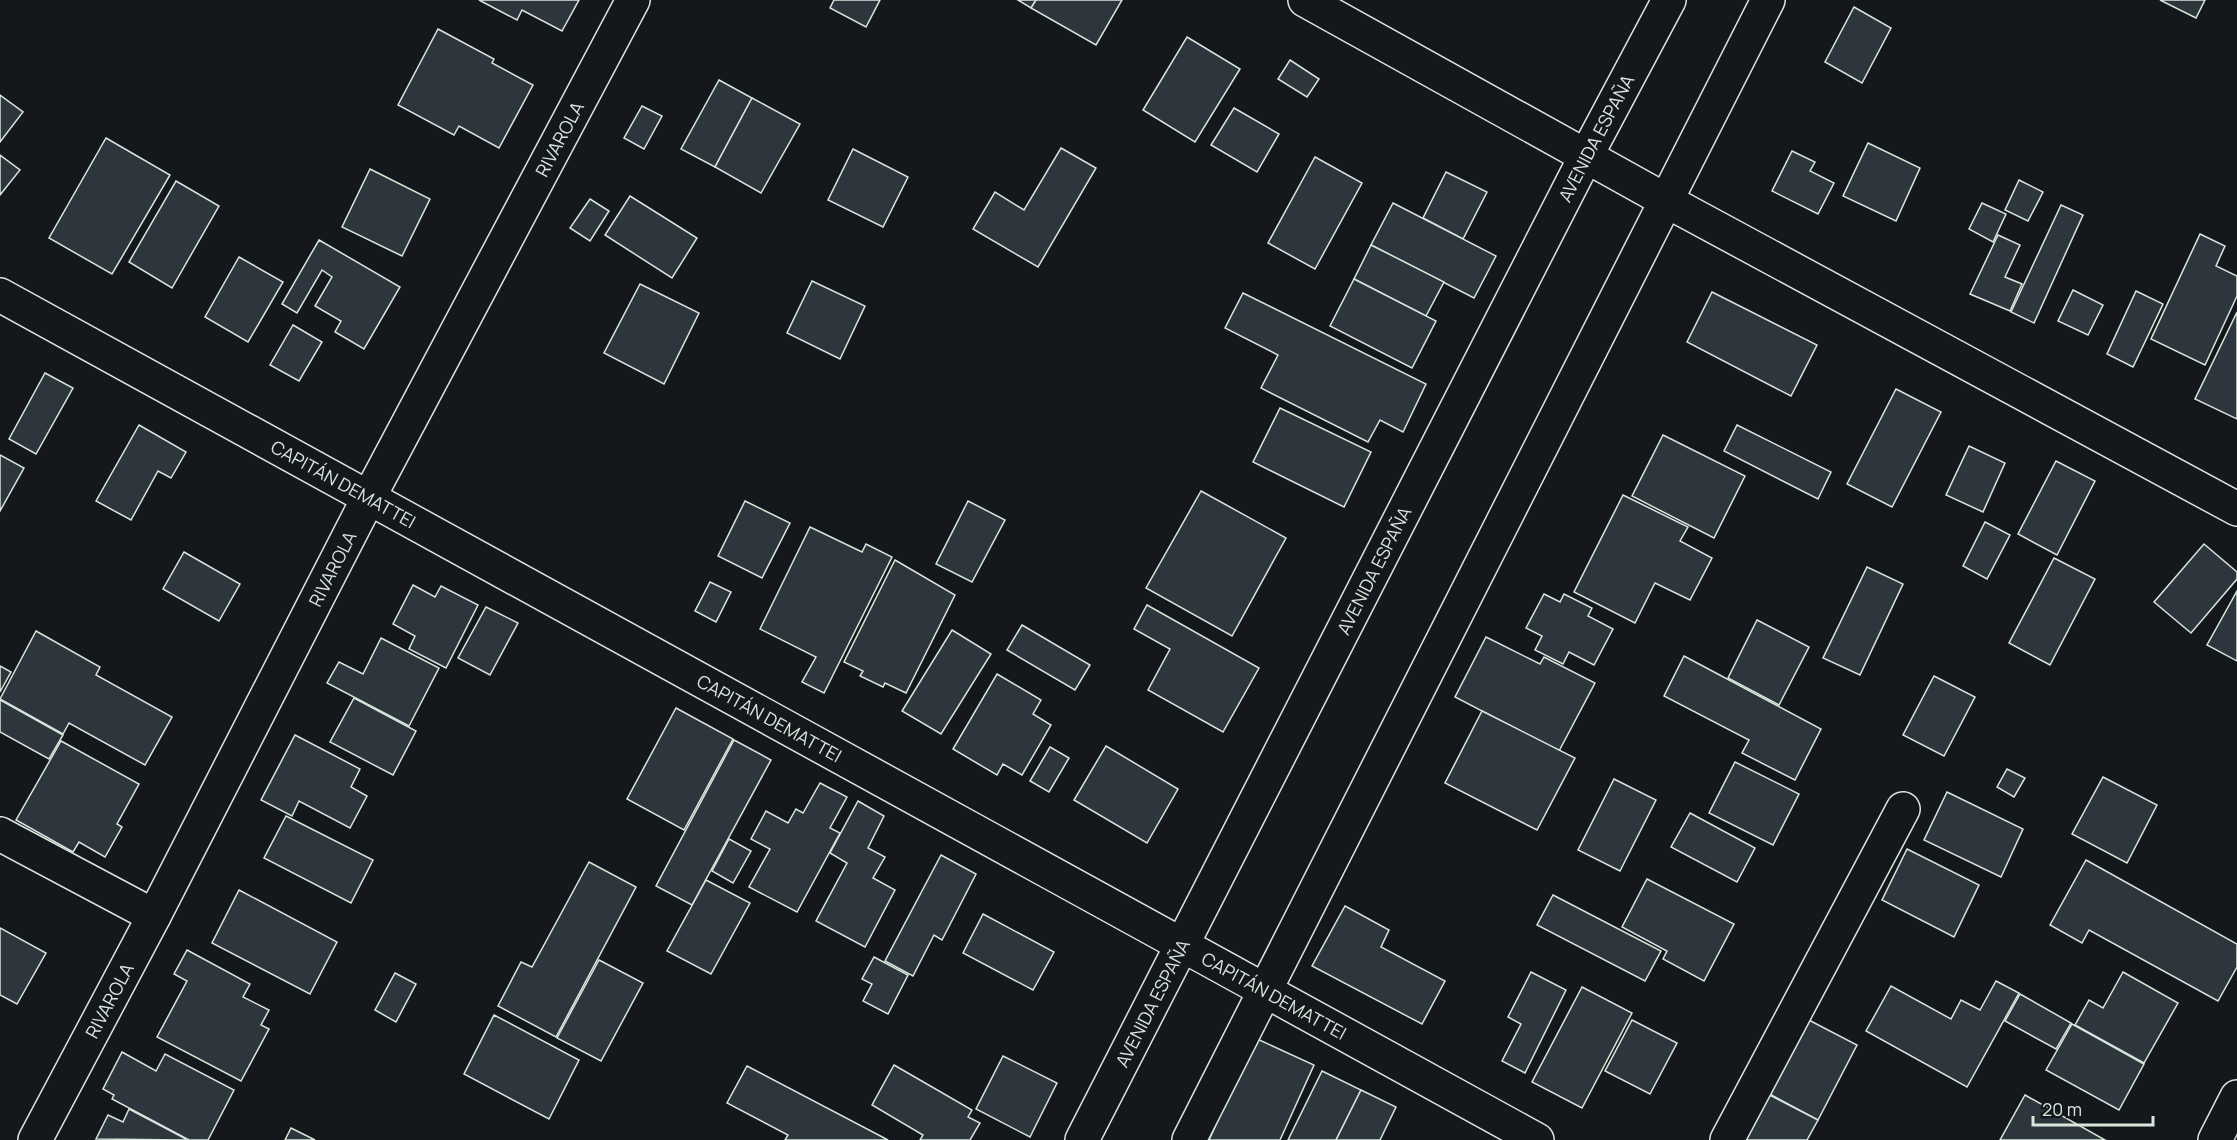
<svg xmlns="http://www.w3.org/2000/svg" width="2237" height="1140" font-family="Manrope,sans-serif">
  <style>
    .building { fill: #2c363c; stroke: #d8e6dc; stroke-width: 1.5 }
    .lines { fill: none; stroke-linecap: round; stroke-linejoin: round }
    .minor-casing { stroke: #d8e6dc; stroke-width: 36 }
    .minor { stroke: #14181c; stroke-width: 33 }
    .labels { text-anchor: middle; dominant-baseline: central; stroke-width: 4.5; stroke-linejoin: round; paint-order: stroke }
    .street-label { font-size: 18px; fill: #d8e6dc; stroke: #14181c }
  </style>
  <rect width="100%" height="100%" fill="#14181c"/>
  <g class="building">
    <polygon points="479,0 579,0 562,31 522,10 517,20"/>
    <polygon points="834,0 880,0 866,27 830,8"/>
    <polygon points="1018,0 1036,0 1031,8"/>
    <polygon points="1036,0 1122,0 1096,45 1031,8"/>
    <polygon points="2160,0 2205,0 2196,18"/>
    <polygon points="1854,7 1891,28 1862,83 1825,62"/>
    <polygon points="438,29 494,59 492,63 533,85 499,148 459,126 454,135 398,105"/>
    <polygon points="1187,37 1240,69 1195,142 1143,110"/>
    <polygon points="1290,60 1319,79 1307,97 1278,79"/>
    <polygon points="719,80 752,98 715,167 681,149"/>
    <polygon points="0,95 23,112 0,142"/>
    <polygon points="752,98 800,124 761,193 715,167"/>
    <polygon points="642,106 662,116 644,149 624,138"/>
    <polygon points="1234,108 1279,134 1257,172 1211,145"/>
    <polygon points="106,138 170,175 112,274 49,238"/>
    <polygon points="1868,143 1920,168 1896,221 1843,196"/>
    <polygon points="1061,148 1096,168 1038,267 973,229 995,192 1024,210"/>
    <polygon points="853,149 908,177 883,227 828,200"/>
    <polygon points="1792,151 1815,162 1810,171 1834,183 1818,214 1772,191"/>
    <polygon points="0,155 20,170 0,195"/>
    <polygon points="1315,157 1362,183 1315,269 1268,243"/>
    <polygon points="370,169 430,199 402,256 342,227"/>
    <polygon points="1446,172 1487,192 1463,239 1423,218"/>
    <polygon points="2019,180 2043,192 2028,221 2005,210"/>
    <polygon points="176,181 219,206 172,288 129,262"/>
    <polygon points="630,196 697,238 672,278 605,235"/>
    <polygon points="590,199 609,211 590,241 570,228"/>
    <polygon points="1393,203 1496,256 1474,298 1371,245"/>
    <polygon points="1982,203 2006,214 1993,242 1969,229"/>
    <polygon points="2061,205 2083,215 2034,323 2011,312"/>
    <polygon points="2200,234 2225,246 2216,266 2237,276 2237,296 2205,365 2151,339"/>
    <polygon points="1998,235 2020,245 2005,277 2022,284 2010,311 1970,294"/>
    <polygon points="319,240 400,287 364,349 335,332 341,321 315,306 332,277 322,270 297,313 282,304"/>
    <polygon points="1371,245 1444,282 1426,316 1354,279"/>
    <polygon points="239,257 283,282 248,342 205,317"/>
    <polygon points="1354,279 1436,321 1412,368 1330,326"/>
    <polygon points="812,281 865,306 840,359 787,333"/>
    <polygon points="640,284 699,313 664,384 604,353"/>
    <polygon points="2073,290 2103,305 2088,335 2058,321"/>
    <polygon points="2136,291 2163,304 2133,367 2107,354"/>
    <polygon points="1712,292 1817,345 1791,396 1687,342"/>
    <polygon points="1243,293 1426,384 1403,432 1380,420 1368,442 1261,388 1278,355 1225,328"/>
    <polygon points="2237,312 2237,419 2195,399"/>
    <polygon points="293,325 322,342 299,381 270,365"/>
    <polygon points="45,373 73,388 36,454 9,439"/>
    <polygon points="1896,389 1941,412 1892,507 1847,484"/>
    <polygon points="1280,408 1371,452 1344,507 1253,462"/>
    <polygon points="139,425 186,452 171,478 158,471 131,520 96,501"/>
    <polygon points="1737,425 1831,472 1818,499 1724,451"/>
    <polygon points="1663,435 1745,476 1714,538 1632,496"/>
    <polygon points="1969,446 2005,463 1983,512 1946,495"/>
    <polygon points="0,455 24,468 0,511"/>
    <polygon points="2056,461 2095,481 2057,555 2018,534"/>
    <polygon points="1201,491 1286,538 1232,636 1146,588"/>
    <polygon points="1623,495 1688,527 1680,541 1712,558 1690,600 1655,583 1635,623 1574,592"/>
    <polygon points="745,501 790,523 762,578 718,556"/>
    <polygon points="968,501 1005,520 972,582 936,564"/>
    <polygon points="1985,522 2010,535 1987,579 1963,566"/>
    <polygon points="810,527 862,552 866,544 892,557 824,693 802,682 816,657 760,629"/>
    <polygon points="2204,544 2237,572 2237,579 2191,633 2154,602"/>
    <polygon points="184,552 240,584 219,621 163,589"/>
    <polygon points="2054,558 2095,579 2050,665 2009,643"/>
    <polygon points="895,560 955,595 906,693 885,683 883,687 860,676 863,671 844,662"/>
    <polygon points="1867,567 1903,584 1860,675 1823,658"/>
    <polygon points="710,582 731,592 716,622 695,611"/>
    <polygon points="413,585 435,597 441,586 478,605 446,668 409,649 415,636 393,624"/>
    <polygon points="2237,591 2237,661 2207,645"/>
    <polygon points="1544,594 1560,602 1564,594 1592,608 1588,616 1613,629 1594,665 1569,652 1563,664 1535,650 1542,636 1526,628"/>
    <polygon points="1147,605 1259,668 1223,732 1148,690 1170,649 1134,629"/>
    <polygon points="486,607 518,623 490,675 458,658"/>
    <polygon points="1757,620 1809,647 1779,705 1728,678"/>
    <polygon points="1022,625 1090,665 1075,690 1007,650"/>
    <polygon points="952,630 991,654 941,734 902,711"/>
    <polygon points="36,631 100,667 96,675 172,717 145,765 69,723 63,734 0,699"/>
    <polygon points="1486,637 1540,664 1544,657 1595,683 1559,751 1455,697"/>
    <polygon points="381,638 439,668 409,726 327,683 339,662 363,674"/>
    <polygon points="1684,656 1821,729 1795,780 1742,753 1749,740 1664,696"/>
    <polygon points="0,666 11,672 0,692"/>
    <polygon points="997,674 1041,700 1033,714 1051,725 1022,775 1003,764 997,775 953,749"/>
    <polygon points="1934,676 1975,697 1944,756 1903,735"/>
    <polygon points="354,698 416,731 393,775 330,742"/>
    <polygon points="0,700 63,735 49,759 0,732"/>
    <polygon points="676,708 733,739 684,830 627,799"/>
    <polygon points="1482,711 1575,758 1537,830 1445,783"/>
    <polygon points="295,735 360,769 351,787 367,796 350,828 299,801 292,816 261,800"/>
    <polygon points="734,740 771,760 692,905 656,886"/>
    <polygon points="61,741 139,784 117,824 122,827 105,857 79,842 73,852 16,820"/>
    <polygon points="1106,746 1178,789 1147,843 1074,800"/>
    <polygon points="1050,747 1069,758 1049,792 1030,781"/>
    <polygon points="1735,762 1799,794 1773,845 1709,813"/>
    <polygon points="2007,769 2025,778 2014,797 1997,787"/>
    <polygon points="2103,777 2157,805 2127,863 2072,834"/>
    <polygon points="1614,779 1656,800 1620,871 1578,850"/>
    <polygon points="820,783 847,797 830,828 840,833 797,912 749,887 770,849 751,839 766,811 788,823 796,809 803,813"/>
    <polygon points="1947,792 2023,829 2001,877 1924,840"/>
    <polygon points="858,801 884,816 868,848 885,857 873,878 895,890 865,947 816,921 847,863 830,853"/>
    <polygon points="1690,813 1755,848 1737,882 1671,847"/>
    <polygon points="286,816 373,860 351,903 264,858"/>
    <polygon points="729,839 751,851 733,883 712,871"/>
    <polygon points="1907,849 1979,885 1954,937 1882,900"/>
    <polygon points="941,855 976,874 942,940 934,935 913,976 885,961"/>
    <polygon points="2086,860 2237,944 2237,967 2218,1001 2089,930 2082,943 2050,925"/>
    <polygon points="589,862 636,887 556,1037 498,1006 521,962 532,967"/>
    <polygon points="1647,879 1734,924 1704,981 1663,959 1667,951 1622,927"/>
    <polygon points="706,880 750,903 711,974 667,951"/>
    <polygon points="239,890 337,942 310,994 212,943"/>
    <polygon points="1553,895 1661,951 1645,981 1537,925"/>
    <polygon points="1345,906 1389,930 1381,947 1445,981 1422,1024 1312,966"/>
    <polygon points="983,914 1054,952 1033,990 963,953"/>
    <polygon points="0,928 46,953 17,1004 0,995"/>
    <polygon points="187,950 250,984 243,997 269,1010 261,1025 269,1029 241,1081 157,1037 187,981 174,974"/>
    <polygon points="874,957 908,975 888,1014 863,1001 872,984 862,979"/>
    <polygon points="599,960 643,983 601,1061 557,1038"/>
    <polygon points="1531,972 1566,990 1525,1073 1502,1061 1521,1024 1508,1017"/>
    <polygon points="2123,972 2178,1003 2144,1063 2075,1025 2089,1000 2103,1008"/>
    <polygon points="395,973 416,984 396,1022 375,1010"/>
    <polygon points="1996,981 2019,993 1967,1087 1866,1031 1891,986 1951,1019 1961,1000 1980,1010"/>
    <polygon points="1582,987 1632,1013 1582,1108 1532,1082"/>
    <polygon points="2020,994 2071,1023 2056,1049 2005,1021"/>
    <polygon points="494,1015 579,1060 549,1119 464,1074"/>
    <polygon points="1803,1017 1857,1045 1818,1120 1764,1091"/>
    <polygon points="1632,1020 1677,1043 1650,1094 1605,1071"/>
    <polygon points="2072,1024 2144,1064 2119,1110 2046,1070"/>
    <polygon points="1255,1038 1314,1065 1280,1140 1209,1140"/>
    <polygon points="122,1052 156,1071 165,1054 234,1090 208,1140 189,1140 112,1099 114,1095 103,1089"/>
    <polygon points="1003,1056 1057,1083 1030,1137 976,1109"/>
    <polygon points="894,1065 972,1110 968,1117 980,1123 970,1140 920,1140 923,1135 872,1105"/>
    <polygon points="747,1066 888,1140 785,1140 788,1135 727,1103"/>
    <polygon points="1322,1071 1361,1090 1336,1140 1288,1140"/>
    <polygon points="1361,1090 1396,1107 1380,1140 1336,1140"/>
    <polygon points="1760,1090 1818,1120 1807,1140 1734,1140"/>
    <polygon points="2025,1095 2105,1140 2000,1140"/>
    <polygon points="129,1109 186,1139 185,1140 96,1139 108,1115 123,1122"/>
    <polygon points="291,1128 315,1140 285,1140"/>
  </g>
  <g class="lines">
    <g class="minor-casing">
      <g id="minor">
        <polyline points="1305,0 1665,200 2237,509"/>
        <path id="s1" d="M0 295 1537 1140"/>
        <polyline points="0,834 154,916"/>
        <path id="s2" d="M35 1140 154 916 369 497 633 0"/>
        <path id="s3" d="M1082 1140 1586 156 1669 0"/>
        <polyline points="1189,1140 1768,0"/>
        <polyline points="1727,1140 1903,809"/>
        <polyline points="2215,1140 2237,1097"/>
      </g>
    </g>
    <use href="#minor" class="minor"/>
  </g>
  <g class="labels">
    <g class="street-label">
      <text stroke="none"><textPath href="#s3" startOffset="1126">AVENIDA ESPAÑA</textPath></text>
      <text stroke="none"><textPath href="#s2" startOffset="1130">RIVAROLA</textPath></text>
      <text stroke="none"><textPath href="#s1" startOffset="392">CAPITÁN DEMATTEI</textPath></text>
      <text stroke="none"><textPath href="#s2" startOffset="644">RIVAROLA</textPath></text>
      <text stroke="none"><textPath href="#s3" startOffset="640">AVENIDA ESPAÑA</textPath></text>
      <text stroke="none"><textPath href="#s1" startOffset="878">CAPITÁN DEMATTEI</textPath></text>
      <text stroke="none"><textPath href="#s1" startOffset="1454">CAPITÁN DEMATTEI</textPath></text>
      <text stroke="none"><textPath href="#s2" startOffset="158">RIVAROLA</textPath></text>
      <text stroke="none"><textPath href="#s3" startOffset="154">AVENIDA ESPAÑA</textPath></text>
    </g>
  </g>
  <path d="M2033 1116v9h120v-9" fill="none" stroke="#d8e6dc" stroke-width="3"/>
  <text x="2042" y="1116" font-size="18" fill="#d8e6dc" stroke="#14181c" stroke-width="4.5" paint-order="stroke">20 m</text>
</svg>
